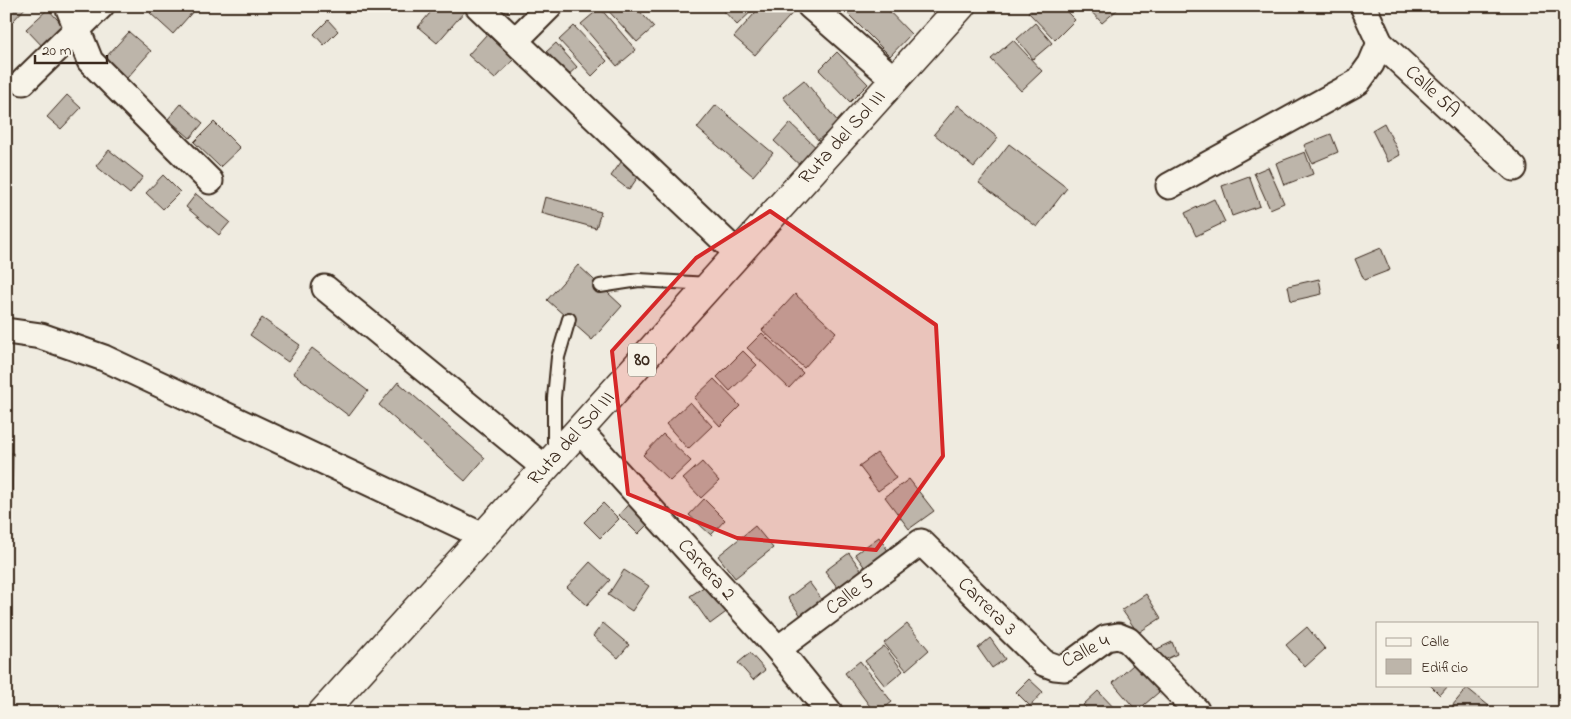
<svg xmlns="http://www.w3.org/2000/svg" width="1571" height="719" font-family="'Indie Flower',sans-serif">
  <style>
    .building { fill: #bdb5aa; stroke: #3b2a1e }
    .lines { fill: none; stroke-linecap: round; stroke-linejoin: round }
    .lane-casing { stroke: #3b2a1e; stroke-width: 16 }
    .street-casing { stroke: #3b2a1e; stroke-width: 29 }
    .highway-casing { stroke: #3b2a1e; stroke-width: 31 }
    .lane { stroke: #f7f3e8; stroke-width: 12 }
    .street { stroke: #f7f3e8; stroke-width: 25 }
    .highway { stroke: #f7f3e8; stroke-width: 28 }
    .marked { fill: #d62828; fill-opacity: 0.2; stroke: #d62828; stroke-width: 4; stroke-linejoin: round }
    .labels { text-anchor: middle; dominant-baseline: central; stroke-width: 4; stroke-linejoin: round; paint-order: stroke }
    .shield { fill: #f7f3e8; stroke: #73665b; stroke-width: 1 }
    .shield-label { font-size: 19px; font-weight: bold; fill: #3b2a1e }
    .street-label { font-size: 20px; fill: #3b2a1e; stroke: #f7f3e8 }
  </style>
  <rect width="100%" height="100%" fill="#efebe0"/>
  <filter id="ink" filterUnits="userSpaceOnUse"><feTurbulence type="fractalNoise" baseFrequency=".02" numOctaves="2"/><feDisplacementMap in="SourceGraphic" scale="10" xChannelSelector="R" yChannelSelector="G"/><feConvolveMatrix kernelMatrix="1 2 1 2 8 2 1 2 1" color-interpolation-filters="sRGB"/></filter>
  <g filter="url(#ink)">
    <g class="building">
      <polygon points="6,6 27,6 13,21 6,14"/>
      <polygon points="156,6 194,6 196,8 173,34 150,13"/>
      <polygon points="436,6 460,6 465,11 437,43 418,27"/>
      <polygon points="604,6 635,6 654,27 637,42"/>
      <polygon points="719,6 757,6 737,25"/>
      <polygon points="761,6 793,6 796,9 755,55 734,37"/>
      <polygon points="856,6 884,6 911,34 890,56 848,14"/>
      <polygon points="1034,6 1061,6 1075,20 1055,40 1028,12"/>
      <polygon points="1086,6 1116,6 1118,9 1102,23"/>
      <polygon points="600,8 636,50 617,66 581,24"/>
      <polygon points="48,9 66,29 45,49 26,29"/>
      <polygon points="328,20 338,31 324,45 314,34"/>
      <polygon points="1035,23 1052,43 1033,59 1017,39"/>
      <polygon points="574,26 607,61 592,76 559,40"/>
      <polygon points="129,32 151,51 127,78 105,58"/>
      <polygon points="487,34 514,59 495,79 468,55"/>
      <polygon points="1013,40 1042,71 1021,91 991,59"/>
      <polygon points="556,43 577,67 566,77 545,53"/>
      <polygon points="837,52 868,84 850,102 819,70"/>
      <polygon points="804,80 839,123 818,140 783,97"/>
      <polygon points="67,95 81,108 61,129 47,117"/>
      <polygon points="181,104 203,123 190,138 168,119"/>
      <polygon points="716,105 773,153 753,176 697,128"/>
      <polygon points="958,105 998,138 974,167 934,134"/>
      <polygon points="214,122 240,148 220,167 194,142"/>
      <polygon points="790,123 821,152 805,170 774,141"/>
      <polygon points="1384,123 1400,155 1388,162 1372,130"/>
      <polygon points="1331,134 1338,152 1312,163 1304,145"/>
      <polygon points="1009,144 1067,188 1037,227 979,183"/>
      <polygon points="109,150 143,177 130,194 96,166"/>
      <polygon points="1305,152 1313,174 1284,185 1276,163"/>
      <polygon points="624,158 642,171 629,190 611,176"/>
      <polygon points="1268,167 1284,203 1270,209 1254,173"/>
      <polygon points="163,175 180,192 163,209 146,193"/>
      <polygon points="1249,176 1260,206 1232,216 1222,186"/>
      <polygon points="196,194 230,222 219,235 186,207"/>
      <polygon points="545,197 601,212 596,228 541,213"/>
      <polygon points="1214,199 1225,222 1196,236 1185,213"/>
      <polygon points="1381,248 1390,270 1364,280 1355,259"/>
      <polygon points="578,265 622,306 592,340 547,300"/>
      <polygon points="1319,279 1322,294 1291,301 1288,286"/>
      <polygon points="795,294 836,332 804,368 762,330"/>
      <polygon points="262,318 300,345 288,362 250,335"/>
      <polygon points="762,333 803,373 789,388 747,348"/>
      <polygon points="312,348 368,391 349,416 293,373"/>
      <polygon points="743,351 757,365 730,391 717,377"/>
      <polygon points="714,379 740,406 720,426 694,398"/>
      <polygon points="398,382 485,458 465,481 379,405"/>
      <polygon points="690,402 712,426 688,449 666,424"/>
      <polygon points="663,434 691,461 670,481 643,455"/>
      <polygon points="6,453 13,453 12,507 6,506"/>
      <polygon points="877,453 896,478 878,491 859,466"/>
      <polygon points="702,462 719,481 701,498 683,479"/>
      <polygon points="909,479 934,511 909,529 885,497"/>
      <polygon points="704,499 725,520 711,535 689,515"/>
      <polygon points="632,500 652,520 638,534 619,515"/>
      <polygon points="603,503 619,519 600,538 584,522"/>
      <polygon points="755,526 773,548 735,578 718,556"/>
      <polygon points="879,537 894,560 871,576 855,554"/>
      <polygon points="849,553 867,578 844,596 825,571"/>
      <polygon points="590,562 610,580 587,605 567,587"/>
      <polygon points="624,570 649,586 632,611 608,595"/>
      <polygon points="809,582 828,608 807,624 788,598"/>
      <polygon points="710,583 729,610 710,624 690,596"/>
      <polygon points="1146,594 1161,618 1138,633 1122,610"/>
      <polygon points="603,623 629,645 618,658 593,636"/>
      <polygon points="907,624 929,650 906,670 884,643"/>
      <polygon points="1307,627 1325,649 1305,667 1286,645"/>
      <polygon points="990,638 1005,659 992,668 978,648"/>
      <polygon points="1172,642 1177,654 1158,663 1153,651"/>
      <polygon points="884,646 903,671 885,686 865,661"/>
      <polygon points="750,653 765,670 753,680 738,663"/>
      <polygon points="860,661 892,702 878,713 875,713 845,673"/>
      <polygon points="1134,664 1159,692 1137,711 1113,683"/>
      <polygon points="1029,679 1043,692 1030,706 1016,692"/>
      <polygon points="1430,685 1449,685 1440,695"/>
      <polygon points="1467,688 1489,706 1484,713 1461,713 1452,706"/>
      <polygon points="1098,691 1119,713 1091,713 1083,705"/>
    </g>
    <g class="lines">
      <g class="lane-casing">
        <g id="lane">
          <polyline points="600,286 639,280 709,284"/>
          <polyline points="554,452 554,398 558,357 569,319"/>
        </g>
      </g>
      <g class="street-casing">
        <g id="street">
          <polyline points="68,6 90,61 210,181"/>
          <polyline points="478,6 737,253"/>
          <polyline points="810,6 895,80"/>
          <path id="s1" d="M1363 6 1380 43 1514 168"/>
          <polyline points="515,41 550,6"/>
          <polyline points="23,82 101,6"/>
          <polyline points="1169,186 1358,82 1371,64 1380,43"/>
          <polyline points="325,288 545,468"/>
          <polyline points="6,331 41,336 104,358 483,536"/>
          <path id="s2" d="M579 430 778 649 830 713"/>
          <path id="s3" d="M778 649 921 542 1044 663 1055 667 1065 668 1106 638 1118 636 1128 640 1196 710"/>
        </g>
      </g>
      <g class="highway-casing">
        <g id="highway">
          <path id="s4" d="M322 713 545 468 961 6"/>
        </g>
      </g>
      <use href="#lane" class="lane"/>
      <use href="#street" class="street"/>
      <use href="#highway" class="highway"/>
    </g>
  </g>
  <path class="marked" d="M770 211 936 325 943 456 876 550 737 538 628 494 612 351 696 258Z"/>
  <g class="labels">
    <rect class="shield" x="628" y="343.5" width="28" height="33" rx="4"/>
    <g class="shield-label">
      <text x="642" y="360">80</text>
    </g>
    <g class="street-label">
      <text stroke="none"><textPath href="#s1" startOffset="112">Calle 5A</textPath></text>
      <text stroke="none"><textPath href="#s4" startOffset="776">Ruta del Sol III</textPath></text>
      <text stroke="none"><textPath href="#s4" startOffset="371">Ruta del Sol III</textPath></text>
      <text stroke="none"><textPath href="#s2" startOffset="189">Carrera 2</textPath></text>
      <text stroke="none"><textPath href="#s3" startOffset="90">Calle 5</textPath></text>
      <text stroke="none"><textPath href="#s3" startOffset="271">Carrera 3</textPath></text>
      <text transform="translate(1086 652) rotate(-27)">Calle 4</text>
    </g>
  </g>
  <rect width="1571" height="719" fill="none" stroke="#f7f3e8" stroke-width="25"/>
  <rect x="12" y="12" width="1546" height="694" fill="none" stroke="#3b2a1e" stroke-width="2" filter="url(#ink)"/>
  <rect x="1376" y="622" width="162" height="65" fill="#f7f3e8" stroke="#aca397"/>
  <rect x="1386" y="638" width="25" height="8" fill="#f7f3e8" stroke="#aca397"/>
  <text x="1421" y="646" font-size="15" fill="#3b2a1e">Calle</text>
  <rect x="1386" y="659" width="25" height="15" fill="#bdb5aa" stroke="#aca397"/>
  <text x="1421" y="672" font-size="15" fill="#3b2a1e">Edificio</text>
  <path d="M35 55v8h72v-8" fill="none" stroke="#3b2a1e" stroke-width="2.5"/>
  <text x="42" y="55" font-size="15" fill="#3b2a1e" stroke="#f7f3e8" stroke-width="4" paint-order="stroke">20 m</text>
</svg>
